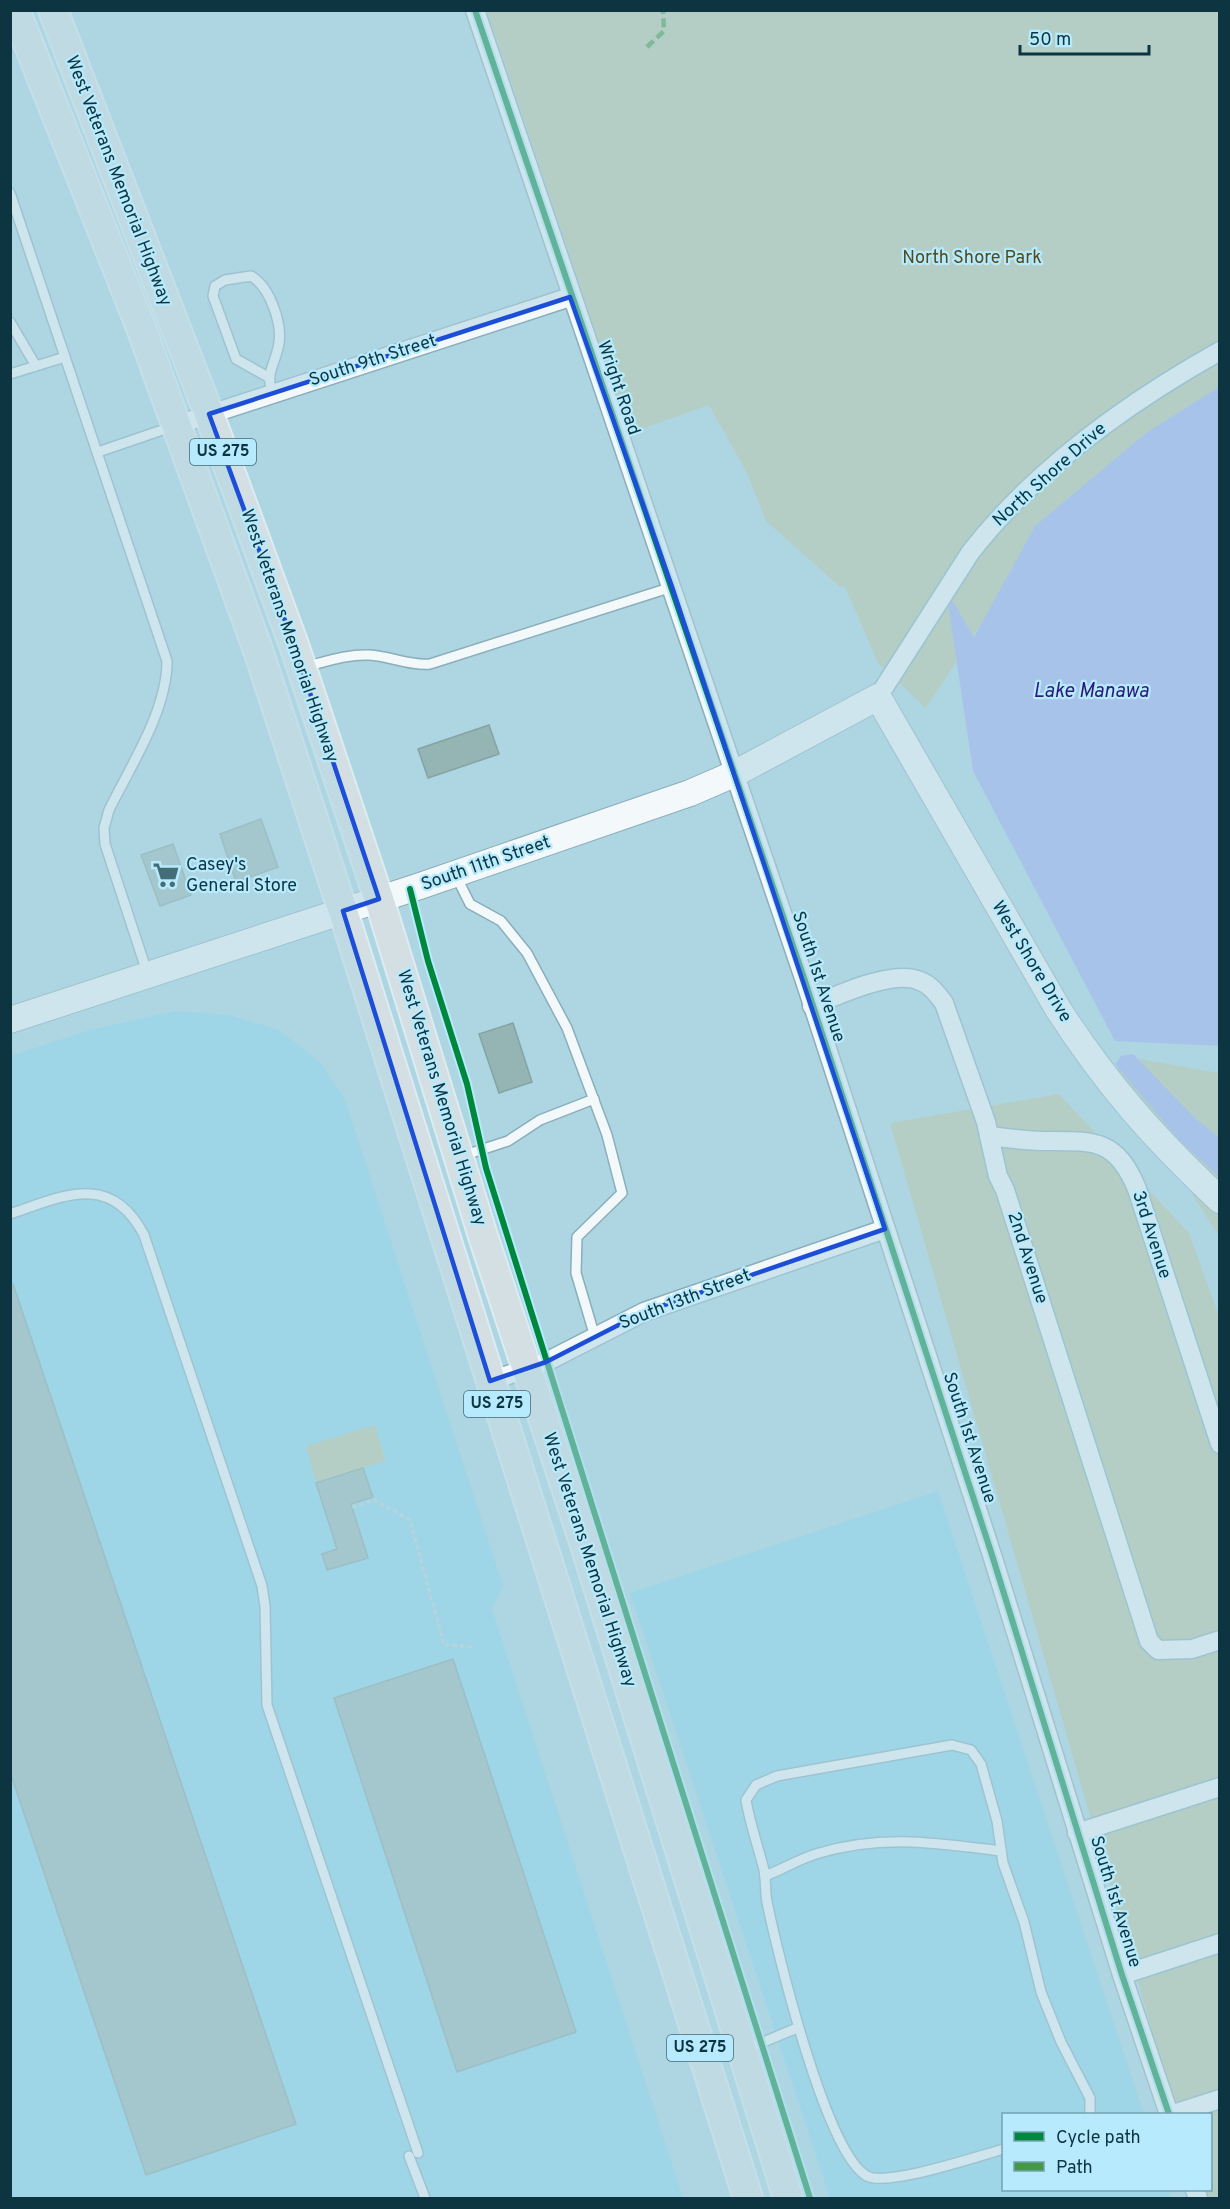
<svg xmlns="http://www.w3.org/2000/svg" width="1230" height="2209" font-family="Overpass,sans-serif">
  <style>
    .built { fill: #8bd7ef }
    .green { fill: #bac6a4 }
    .water { fill: #a0aef1 }
    .building { fill: #94b5b3; stroke: #83a4a2; stroke-width: 1.5 }
    .lines { fill: none; stroke-linecap: round; stroke-linejoin: round }
    .lane-casing { stroke: #8aaeba; stroke-width: 12 }
    .street-casing { stroke: #8aaeba; stroke-width: 21 }
    .secondary-casing { stroke: #8aaeba; stroke-width: 28 }
    .primary-casing { stroke: #dbecf2; stroke-width: 32 }
    .path { stroke: #c3d0d4; stroke-width: 3; stroke-dasharray: 4.5 3; stroke-linecap: butt }
    .lane { stroke: #f3f9fb; stroke-width: 9 }
    .street { stroke: #f3f9fb; stroke-width: 18 }
    .secondary { stroke: #f3f9fb; stroke-width: 26 }
    .primary { stroke: #d3dfe3; stroke-width: 28 }
    .quiet { stroke: #459846; stroke-width: 4.5; stroke-dasharray: 9 4.5; stroke-linecap: butt }
    .cycleway-casing { stroke: #b6eafc; stroke-width: 10 }
    .cycleway { stroke: #00873e; stroke-width: 6 }
    .marked { fill: none; stroke: #1d4ed8; stroke-width: 4.5; stroke-linejoin: round }
    .labels { text-anchor: middle; dominant-baseline: central; stroke-width: 4.5; stroke-linejoin: round; paint-order: stroke }
    .shield { fill: #b6eafc; stroke: #3f6b79; stroke-width: 1.5 }
    .shield-label { font-size: 16px; font-weight: bold; fill: #0c3541 }
    .street-label { font-size: 18px; fill: #0c3541; stroke: #b6eafc }
    .park-label { font-size: 18px; fill: #504a1e; stroke: #b6eafc }
    .poi-label { font-size: 18px; fill: #0c3541; stroke: #b6eafc; text-anchor: start }
    .water-label { font-size: 20px; font-style: italic; fill: #2b197e; stroke: #b6eafc }
  </style>
  <rect width="100%" height="100%" fill="#aed5e2"/>
  <g class="built">
    <polygon points="175,1011 229,1015 279,1030 320,1062 344,1097 503,1586 492,1609 683,2198 11,2198 10,1056 90,1030"/>
    <polygon points="938,1491 1144,2114 1004,2114 1004,2190 1168,2190 1171,2198 830,2198 630,1593"/>
  </g>
  <g class="green">
    <polygon points="487,11 1219,11 1219,388 983,621 926,708 878,663 845,587 839,586 766,521 747,473 709,405 630,433"/>
    <polygon points="1133,1058 1219,1073 1219,1236 1113,1071"/>
    <polygon points="1059,1094 1189,1233 1219,1316 1219,2198 1200,2198 1198,2190 1210,2190 1210,2114 1176,2114 890,1123"/>
    <polygon points="375,1425 386,1461 316,1482 306,1446"/>
  </g>
  <g class="water">
    <polygon points="1219,387 1219,1046 1115,1041 973,771 946,590 974,637 1035,526 1146,433"/>
    <polygon points="1133,1054 1196,1119 1219,1137 1219,1177 1179,1140 1115,1064 1121,1056"/>
  </g>
  <g class="building">
    <polygon points="489,725 499,754 428,778 418,749"/>
    <polygon points="261,819 278,867 236,882 220,834"/>
    <polygon points="173,844 191,895 160,906 141,855"/>
    <polygon points="513,1023 532,1082 499,1093 479,1034"/>
    <polygon points="13,1284 296,2124 146,2175 10,1772 10,1285"/>
    <polygon points="363,1468 373,1497 351,1504 368,1558 327,1570 322,1554 337,1549 316,1483"/>
    <polygon points="453,1659 576,2032 457,2072 334,1698"/>
  </g>
  <g class="lines">
    <g class="lane-casing">
      <g id="lane">
        <path d="M10 193 167 661C167 711 131 765 109 810L104 828 105 844 147 972"/>
        <polyline points="10,322 36,366"/>
        <polyline points="10,374 65,357"/>
        <path d="M268 377 236 359 213 296 215 286 225 280 251 276C270 287 284 326 278 348 273 369 266 372 272 394"/>
        <polyline points="98,452 174,426"/>
        <path d="M304 667C325 662 347 654 369 655 390 656 409 666 430 664L672 587"/>
        <polyline points="455,874 470,904 501,921 527,953 567,1028 607,1135 622,1193 577,1237 576,1273 595,1337"/>
        <polyline points="462,1156 508,1141 540,1120 594,1099"/>
        <path d="M10 1214C63 1196 111 1171 144 1235L262 1586 265 1606 267 1705 418 2153"/>
        <path d="M765 1876C783 1869 801 1858 819 1853 884 1834 936 1843 1001 1851"/>
        <polyline points="744,2050 797,2028"/>
        <path d="M1004 2149C978 2156 887 2187 867 2176 826 2154 777 1951 767 1902 765 1891 766 1880 764 1870 758 1846 750 1824 746 1800L756 1785 777 1776 952 1745 971 1750 981 1764 997 1821 1003 1863 1024 1922 1041 1992 1061 2042 1090 2098V2114"/>
        <polyline points="409,2156 425,2198"/>
      </g>
    </g>
    <g class="street-casing">
      <g id="street">
        <polyline points="475,10 804,978 992,1555 1122,1975 1169,2114"/>
        <polyline points="177,425 570,297"/>
        <path d="M878 697 970 553C1036 468 1127 403 1220 351"/>
        <path d="M812 1006C838 995 894 969 920 981 931 985 937 994 944 1003L986 1122 998 1176 1005 1190 1149 1641 1158 1650 1192 1649 1220 1640"/>
        <path d="M989 1136C1007 1138 1026 1141 1044 1141 1094 1141 1116 1138 1137 1189L1220 1444"/>
        <polyline points="490,1381 546,1362 644,1312 885,1229"/>
        <polyline points="1077,1833 1220,1787"/>
        <polyline points="1122,1975 1220,1943"/>
        <polyline points="1173,2114 1220,2099"/>
        <polyline points="1195,2190 1198,2198"/>
      </g>
    </g>
    <g class="secondary-casing">
      <path id="secondary" d="M10 1020 417 887 690 793 734 774 878 697 1058 1009C1107 1085 1154 1138 1220 1200"/>
    </g>
    <g class="primary-casing">
      <g id="primary">
        <polyline points="15,10 140,325 259,653 343,911 748,2198"/>
        <polyline points="53,10 209,414 294,645 379,899 483,1236 586,1548 788,2198"/>
      </g>
    </g>
    <polyline class="path" points="352,1507 375,1500 410,1520 444,1645 476,1647"/>
    <use href="#lane" class="lane"/>
    <use href="#street" class="street"/>
    <use href="#secondary" class="secondary"/>
    <use href="#primary" class="primary"/>
    <polyline class="quiet" points="647,47 664,31 663,10"/>
    <g class="cycleway-casing">
      <g id="cycleway">
        <polyline points="475,10 804,978 992,1555 1122,1975 1169,2114"/>
        <polyline points="410,889 428,961 467,1084 486,1168 810,2198"/>
      </g>
    </g>
    <use href="#cycleway" class="cycleway"/>
  </g>
  <path d="M0 0H1230V2209H0ZM570 297 672 587 885 1229 644 1312 546 1362 490 1381 343 911 379 899 294 645 209 414Z" fill="#aed5e2" fill-opacity=".55" fill-rule="evenodd"/>
  <path class="marked" d="M570 297 672 587 885 1229 644 1312 546 1362 490 1381 343 911 379 899 294 645 209 414Z"/>
  <defs>
    <g id="supermarket-bare" transform="scale(2.07)"><path d="M-6-5.5h2.5l.6 2H6L4.5 2H-2.5L-4.4-4H-6ZM-1.5 3.2a1.3 1.3 0 1 0 .1 0ZM3 3.2a1.3 1.3 0 1 0 .1 0Z" fill="#456d79" stroke="#b6eafc" stroke-width="2.5" paint-order="stroke"/></g>
  </defs>
  <g fill-rule="evenodd">
    <use href="#supermarket-bare" x="166" y="875"/>
  </g>
  <g class="labels">
    <g class="shield">
      <rect x="190" y="439" width="66" height="26" rx="4.5"/>
      <rect x="464" y="1391" width="66" height="26" rx="4.5"/>
      <rect x="667" y="2035" width="66" height="26" rx="4.5"/>
    </g>
    <g class="shield-label">
      <text x="223" y="452">US 275</text>
      <text x="497" y="1404">US 275</text>
      <text x="700" y="2048">US 275</text>
    </g>
    <g class="street-label">
      <text transform="translate(118 181) rotate(69)">West Veterans Memorial Highway</text>
      <text transform="translate(373 361) rotate(-18)">South 9th Street</text>
      <text transform="translate(618 388) rotate(71)">Wright Road</text>
      <text transform="translate(1050 475) rotate(-42)">North Shore Drive</text>
      <text transform="translate(289 636) rotate(71)">West Veterans Memorial Highway</text>
      <text transform="translate(486 864) rotate(-19)">South 11th Street</text>
      <text transform="translate(1031 962) rotate(59)">West Shore Drive</text>
      <text transform="translate(818 977) rotate(72)">South 1st Avenue</text>
      <text transform="translate(441 1098) rotate(73)">West Veterans Memorial Highway</text>
      <text transform="translate(1151 1235) rotate(72)">3rd Avenue</text>
      <text transform="translate(1027 1258) rotate(72)">2nd Avenue</text>
      <text transform="translate(685 1300) rotate(-21)">South 13th Street</text>
      <text transform="translate(969 1438) rotate(72)">South 1st Avenue</text>
      <text transform="translate(589 1560) rotate(72)">West Veterans Memorial Highway</text>
      <text transform="translate(1115 1902) rotate(73)">South 1st Avenue</text>
    </g>
    <g class="park-label">
      <text x="972" y="258">North Shore Park</text>
    </g>
    <g class="poi-label">
      <text x="186" y="865">Casey's<tspan x="186" dy="21">General Store</tspan></text>
    </g>
    <g class="water-label">
      <text x="1091" y="692">Lake Manawa</text>
    </g>
  </g>
  <rect width="1230" height="2209" fill="none" stroke="#0c3541" stroke-width="24"/>
  <rect x="1002" y="2113" width="210" height="78" fill="#b6eafc" stroke="#72a2b1" stroke-width="1.5"/>
  <rect x="1014" y="2132" width="30" height="9" fill="#00873e" stroke="#72a2b1" stroke-width="1.5"/>
  <text x="1056" y="2143" font-size="18" fill="#0c3541">Cycle path</text>
  <rect x="1014" y="2162" width="30" height="9" fill="#459846" stroke="#72a2b1" stroke-width="1.5"/>
  <text x="1056" y="2173" font-size="18" fill="#0c3541">Path</text>
  <path d="M1020 45v9h129v-9" fill="none" stroke="#0c3541" stroke-width="3"/>
  <text x="1029" y="45" font-size="18" fill="#0c3541" stroke="#b6eafc" stroke-width="4.5" paint-order="stroke">50 m</text>
</svg>
